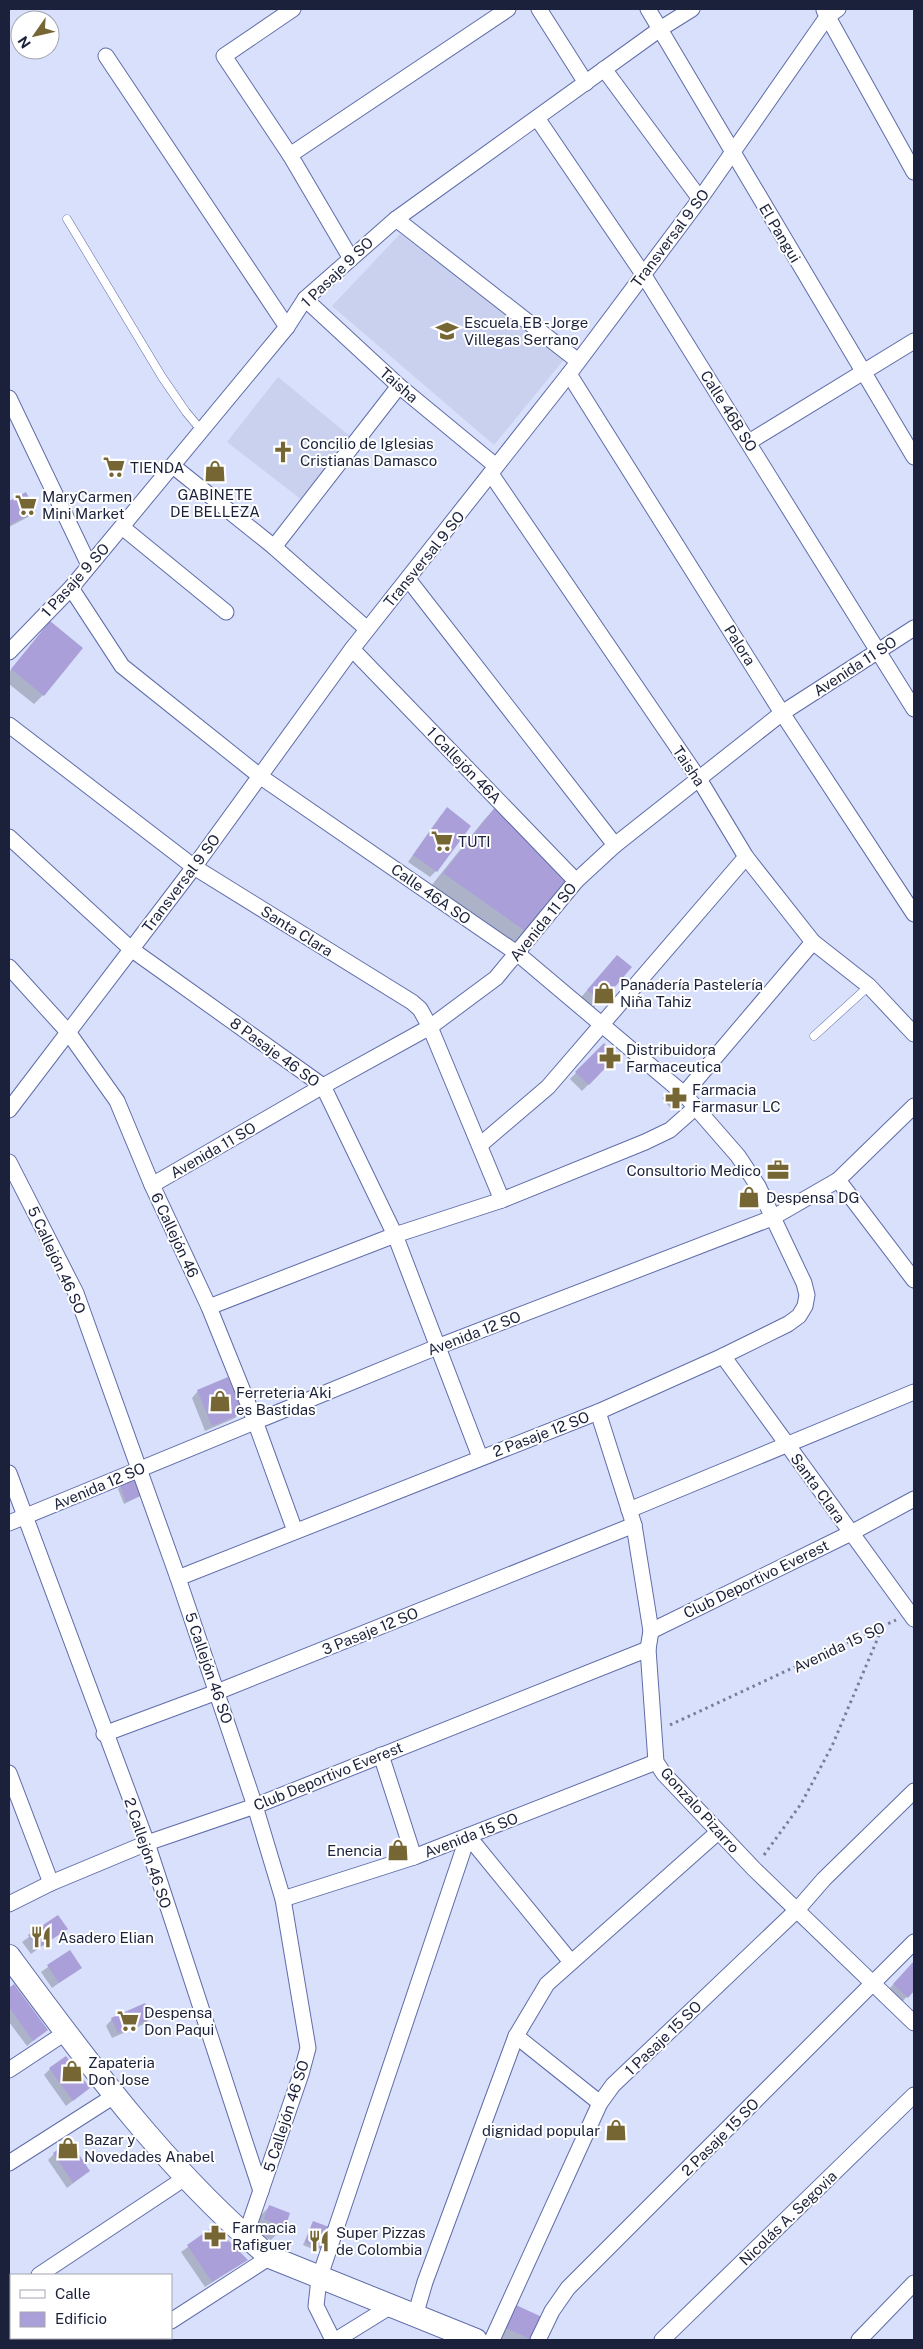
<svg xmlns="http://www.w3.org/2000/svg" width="923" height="2349" font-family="'Public Sans',sans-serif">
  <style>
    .built { fill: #c9d1ef }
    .shadow { fill: #0003 }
    .building { fill: #aa9fd8 }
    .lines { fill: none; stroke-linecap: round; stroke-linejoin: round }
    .lane-casing { stroke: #5f6ca9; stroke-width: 9 }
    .street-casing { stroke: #5f6ca9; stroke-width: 17 }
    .secondary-casing { stroke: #5f6ca9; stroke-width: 24 }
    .path { stroke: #787e99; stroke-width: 3; stroke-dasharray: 2.5 4; stroke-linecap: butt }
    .lane { stroke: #fff; stroke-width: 8 }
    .street { stroke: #fff; stroke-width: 15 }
    .secondary { stroke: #fff; stroke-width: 22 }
    .labels { text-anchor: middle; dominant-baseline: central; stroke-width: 4; stroke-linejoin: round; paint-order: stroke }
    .street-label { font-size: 15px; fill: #1c213b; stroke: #fff }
    .poi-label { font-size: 15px; fill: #1c213b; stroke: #fff; text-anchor: start }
  </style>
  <rect width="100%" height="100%" fill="#d8e0fb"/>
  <g class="built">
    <polygon points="400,234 566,357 494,445 332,306"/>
    <polygon points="278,377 351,437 302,500 227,442"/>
  </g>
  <g class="shadow">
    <polygon points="25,494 34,511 28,517 9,527 9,502"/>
    <polygon points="50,623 43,695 34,704 9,684 9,672"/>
    <polygon points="496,807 570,881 514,945 431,886 484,820"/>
    <polygon points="441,815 436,871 430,877 408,862"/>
    <polygon points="617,956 630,967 588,1014 576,1003"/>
    <polygon points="604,1045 616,1056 582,1091 570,1079"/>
    <polygon points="665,1096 684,1104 673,1111 662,1098"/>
    <polygon points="743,1195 754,1201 744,1207 740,1197"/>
    <polygon points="198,1391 241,1412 235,1418 205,1431 192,1398"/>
    <polygon points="121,1486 144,1494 124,1504 118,1489"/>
    <polygon points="58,1916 66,1929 31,1954 22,1942"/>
    <polygon points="69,1952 80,1968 52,1988 41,1972"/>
    <polygon points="914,1963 914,1989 901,2003 887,1991"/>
    <polygon points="13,1986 46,2030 27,2046 9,2022 9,1989"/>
    <polygon points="151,2018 144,2024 112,2038 106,2026 112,2019"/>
    <polygon points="50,2069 88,2088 66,2106 44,2075"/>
    <polygon points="54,2154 89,2171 67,2188 48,2160"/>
    <polygon points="269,2207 284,2227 271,2240 252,2232 257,2219"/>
    <polygon points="313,2222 320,2248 317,2251 303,2245"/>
    <polygon points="214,2228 246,2260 205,2287 181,2252"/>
    <polygon points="516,2307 531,2340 495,2340"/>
  </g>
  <g class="building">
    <polygon points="26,492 36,511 9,525 9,501"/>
    <polygon points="50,621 83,648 44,696 11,669"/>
    <polygon points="496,806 572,881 528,933 443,873"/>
    <polygon points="447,807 471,826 437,872 413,855"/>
    <polygon points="617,955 632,967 602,1002 587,990"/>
    <polygon points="604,1043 617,1056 589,1085 575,1072"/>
    <polygon points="673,1088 688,1102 676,1109 664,1095"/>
    <polygon points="750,1190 756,1202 747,1205 742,1193"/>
    <polygon points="228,1377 243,1413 212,1426 197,1390"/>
    <polygon points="138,1479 145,1494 126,1502 120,1485"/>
    <polygon points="58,1915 68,1929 37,1949 28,1935"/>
    <polygon points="70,1950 82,1968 59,1983 47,1965"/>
    <polygon points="914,1961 914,1991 908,1998 893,1984"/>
    <polygon points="14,1984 48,2030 33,2041 9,2007 9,1988"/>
    <polygon points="145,2003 152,2018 118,2033 111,2018"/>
    <polygon points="66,2056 90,2088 73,2101 49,2068"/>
    <polygon points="70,2141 90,2171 73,2183 53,2153"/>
    <polygon points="269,2205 290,2213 285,2228 264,2219"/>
    <polygon points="313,2221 329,2227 321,2249 305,2242"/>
    <polygon points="214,2226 248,2260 212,2282 187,2245"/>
    <polygon points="516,2305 542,2317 532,2340 506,2328"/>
  </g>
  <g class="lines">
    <g class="lane-casing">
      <g id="lane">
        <polyline points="67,219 162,377 186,412 202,431"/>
        <polyline points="814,1036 869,986"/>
      </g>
    </g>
    <g class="street-casing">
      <g id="street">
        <polyline points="293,9 224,56 290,155 350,257"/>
        <polyline points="539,9 586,83"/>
        <polyline points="648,9 914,457"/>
        <polyline points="824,10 914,172"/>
        <polyline points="106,56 287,327"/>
        <polyline points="604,69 700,199"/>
        <polyline points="537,118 643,274 914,709"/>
        <polyline points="290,155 508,9"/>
        <polyline points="396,219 578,361"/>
        <polyline points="305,299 399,386 496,466"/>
        <polyline points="569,374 782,713 914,914"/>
        <polyline points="9,398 89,565"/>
        <polyline points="749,442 914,341"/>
        <polyline points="173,466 274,547 367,629"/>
        <polyline points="491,474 699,779 746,857 813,942 869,986 914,1034"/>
        <polyline points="122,527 226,612"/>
        <polyline points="274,547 399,386"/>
        <polyline points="408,579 615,845"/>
        <polyline points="71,588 122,666 261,777 518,954 684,1094 738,1156 758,1186 804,1283 807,1295 805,1306 799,1316 788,1324 723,1356 598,1412 178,1578"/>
        <polyline points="352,649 576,881"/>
        <polyline points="9,652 71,588 287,327 305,299 396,219 660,29 692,9"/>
        <polyline points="9,725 194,867 412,1002 420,1009 430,1027 502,1200"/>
        <polyline points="9,837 131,949 323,1086 395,1235 480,1457"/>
        <polyline points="9,967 68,1032 117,1101 152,1185 209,1307 255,1421 295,1531"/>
        <polyline points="684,1094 813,942"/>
        <polyline points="9,1110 194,867 352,649 569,374 700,199 827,17 838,9"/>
        <polyline points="480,1145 548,1087 746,857"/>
        <polyline points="9,1162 76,1293 178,1578 255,1806 283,1899 308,2048 301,2074 245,2237"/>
        <polyline points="838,1180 914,1280"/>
        <polyline points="152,1185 323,1086 430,1027 496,978 576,881 615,845 782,713 914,628"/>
        <polyline points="209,1307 395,1235 502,1200 645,1142 670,1130 696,1107"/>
        <polyline points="723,1356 914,1619"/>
        <polyline points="598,1412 634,1525 651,1631 648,1649 656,1762 664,1774 754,1869 914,2023"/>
        <polyline points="9,1473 147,1843 261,2191"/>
        <polyline points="629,1510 914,1392"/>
        <polyline points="9,1523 437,1347 772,1218 838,1180 914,1106"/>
        <polyline points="651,1631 851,1533 914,1499"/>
        <polyline points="104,1734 217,1692 634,1525"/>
        <polyline points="381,1755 414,1857"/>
        <polyline points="9,1773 51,1883"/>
        <polyline points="468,1836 571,1962"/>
        <polyline points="283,1899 414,1857 656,1762"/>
        <polyline points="9,1904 51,1883 147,1843 255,1806 648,1649"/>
        <polyline points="516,2036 600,2103"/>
        <polyline points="9,2070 65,2033"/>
        <polyline points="9,2163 114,2096"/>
        <polyline points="39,2275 185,2178"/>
        <polyline points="9,2295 11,2293"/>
        <polyline points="415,2316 425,2282 516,2036 547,1984 718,1832"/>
        <polyline points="171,2321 270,2257"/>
        <polyline points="141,2340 145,2338"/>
        <polyline points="333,2340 316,2306 319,2279 468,1836"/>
        <polyline points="336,2340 391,2306"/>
        <polyline points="492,2340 600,2103 613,2085 797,1910 824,1879 914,1791"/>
        <polyline points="538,2340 552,2311 568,2288 914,1942"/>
        <polyline points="662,2340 914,2095"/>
        <polyline points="859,2340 914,2283"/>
      </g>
    </g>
    <g class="secondary-casing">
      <path id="secondary" d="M9 1956C88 2063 167 2171 270 2257L476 2340"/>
    </g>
    <g class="path">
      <polyline points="670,1725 896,1620"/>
      <polyline points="764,1855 801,1804 832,1746 883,1626"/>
    </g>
    <use href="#lane" class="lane"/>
    <use href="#street" class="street"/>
    <use href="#secondary" class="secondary"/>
  </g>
  <defs>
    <g id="school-bare" transform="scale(1.725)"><path d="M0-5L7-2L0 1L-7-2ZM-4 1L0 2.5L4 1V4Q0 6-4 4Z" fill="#756634" stroke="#fff" stroke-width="2.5" paint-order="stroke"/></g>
    <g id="church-bare" transform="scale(1.725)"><path d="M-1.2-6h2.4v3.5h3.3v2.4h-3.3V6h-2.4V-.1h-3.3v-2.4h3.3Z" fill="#756634" stroke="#fff" stroke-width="2.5" paint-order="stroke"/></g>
    <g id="supermarket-bare" transform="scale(1.725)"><path d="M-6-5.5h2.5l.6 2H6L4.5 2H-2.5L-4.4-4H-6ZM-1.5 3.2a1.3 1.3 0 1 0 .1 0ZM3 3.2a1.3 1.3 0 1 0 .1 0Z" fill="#756634" stroke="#fff" stroke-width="2.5" paint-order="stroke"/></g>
    <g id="shop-bare" transform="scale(1.725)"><path d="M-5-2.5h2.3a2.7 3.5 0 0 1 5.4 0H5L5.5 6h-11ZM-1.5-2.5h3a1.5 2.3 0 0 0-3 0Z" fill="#756634" stroke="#fff" stroke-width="2.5" paint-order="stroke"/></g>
    <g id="pharmacy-bare" transform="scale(1.725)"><path d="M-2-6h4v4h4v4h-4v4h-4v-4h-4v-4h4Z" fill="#756634" stroke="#fff" stroke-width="2.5" paint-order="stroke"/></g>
    <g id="office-bare" transform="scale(1.725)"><path d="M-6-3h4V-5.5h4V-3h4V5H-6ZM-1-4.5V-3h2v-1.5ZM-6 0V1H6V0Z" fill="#756634" stroke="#fff" stroke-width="2.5" paint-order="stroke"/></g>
    <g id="restaurant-bare" transform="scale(1.725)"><path d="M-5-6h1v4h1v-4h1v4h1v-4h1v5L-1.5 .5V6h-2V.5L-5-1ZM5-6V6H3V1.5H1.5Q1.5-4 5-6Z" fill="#756634" stroke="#fff" stroke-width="2.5" paint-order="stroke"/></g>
  </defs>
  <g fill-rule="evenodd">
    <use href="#school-bare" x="447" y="331"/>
    <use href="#church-bare" x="283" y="452"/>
    <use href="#supermarket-bare" x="114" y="467"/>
    <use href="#shop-bare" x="215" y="471"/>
    <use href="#supermarket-bare" x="26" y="505"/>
    <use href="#supermarket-bare" x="442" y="841"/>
    <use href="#shop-bare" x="604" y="993"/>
    <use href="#pharmacy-bare" x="610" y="1058"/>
    <use href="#pharmacy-bare" x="676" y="1098"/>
    <use href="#office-bare" x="778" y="1170"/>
    <use href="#shop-bare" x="749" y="1197"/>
    <use href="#shop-bare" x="220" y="1401"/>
    <use href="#shop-bare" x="398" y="1850"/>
    <use href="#restaurant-bare" x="41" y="1937"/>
    <use href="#supermarket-bare" x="128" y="2021"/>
    <use href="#shop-bare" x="72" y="2071"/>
    <use href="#shop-bare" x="616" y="2130"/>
    <use href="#shop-bare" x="68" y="2148"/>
    <use href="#pharmacy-bare" x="215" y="2236"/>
    <use href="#restaurant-bare" x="319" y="2241"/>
  </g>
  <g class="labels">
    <g class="street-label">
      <text transform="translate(780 233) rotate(59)">El Pangui</text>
      <text transform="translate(670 238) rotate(-53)">Transversal 9 SO</text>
      <text transform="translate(337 272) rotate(-44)">1 Pasaje 9 SO</text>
      <text transform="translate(399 385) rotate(41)">Taisha</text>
      <text transform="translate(729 411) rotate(58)">Calle 46B SO</text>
      <text transform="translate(424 559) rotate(-51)">Transversal 9 SO</text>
      <text transform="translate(75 580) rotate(-48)">1 Pasaje 9 SO</text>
      <text transform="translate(740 645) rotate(58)">Palora</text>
      <text transform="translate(855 666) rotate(-33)">Avenida 11 SO</text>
      <text transform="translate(464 765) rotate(46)">1 Callejón 46A</text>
      <text transform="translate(689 766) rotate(56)">Taisha</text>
      <text transform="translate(181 883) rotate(-53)">Transversal 9 SO</text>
      <text transform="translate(431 894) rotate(35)">Calle 46A SO</text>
      <text transform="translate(543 922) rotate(-51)">Avenida 11 SO</text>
      <text transform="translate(297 931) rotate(32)">Santa Clara</text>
      <text transform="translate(275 1052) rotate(36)">8 Pasaje 46 SO</text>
      <text transform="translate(213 1150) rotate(-30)">Avenida 11 SO</text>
      <text transform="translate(175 1235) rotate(65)">6 Callejón 46</text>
      <text transform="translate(57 1260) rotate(65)">5 Callejón 46 SO</text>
      <text transform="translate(474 1333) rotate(-21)">Avenida 12 SO</text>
      <text transform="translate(541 1434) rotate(-21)">2 Pasaje 12 SO</text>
      <text transform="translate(99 1486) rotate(-23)">Avenida 12 SO</text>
      <text transform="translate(818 1488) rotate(54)">Santa Clara</text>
      <text transform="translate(756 1579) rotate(-26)">Club Deportivo Everest</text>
      <text transform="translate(370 1631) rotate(-22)">3 Pasaje 12 SO</text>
      <text transform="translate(839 1647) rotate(-25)">Avenida 15 SO</text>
      <text transform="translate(209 1668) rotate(71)">5 Callejón 46 SO</text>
      <text transform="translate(328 1776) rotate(-22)">Club Deportivo Everest</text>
      <text transform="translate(700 1810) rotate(48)">Gonzalo Pizarro</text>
      <text transform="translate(471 1835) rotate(-21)">Avenida 15 SO</text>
      <text transform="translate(148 1853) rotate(71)">2 Callejón 46 SO</text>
      <text transform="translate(663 2038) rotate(-44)">1 Pasaje 15 SO</text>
      <text transform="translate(286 2116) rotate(-72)">5 Callejón 46 SO</text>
      <text transform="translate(720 2137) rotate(-45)">2 Pasaje 15 SO</text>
      <text transform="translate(788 2218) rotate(-44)">Nicolás A. Segovia</text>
    </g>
    <g class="poi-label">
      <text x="464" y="322">Escuela EB - Jorge<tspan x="464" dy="17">Villegas Serrano</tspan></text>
      <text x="300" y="443">Concilio de Iglesias<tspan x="300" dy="17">Cristianas Damasco</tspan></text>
      <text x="130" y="467">TIENDA</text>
      <text x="215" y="494" text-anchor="middle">GABINETE<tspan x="215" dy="17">DE BELLEZA</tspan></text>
      <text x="42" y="496">MaryCarmen<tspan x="42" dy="17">Mini Market</tspan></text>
      <text x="458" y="841">TUTI</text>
      <text x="620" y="984">Panadería Pastelería<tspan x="620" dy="17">Niña Tahiz</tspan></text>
      <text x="626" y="1049">Distribuidora<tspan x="626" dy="17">Farmaceutica</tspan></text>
      <text x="692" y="1089">Farmacia<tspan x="692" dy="17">Farmasur LC</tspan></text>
      <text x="761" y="1170" text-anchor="end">Consultorio Medico</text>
      <text x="766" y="1197">Despensa DG</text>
      <text x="236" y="1392">Ferreteria Aki<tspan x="236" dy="17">es Bastidas</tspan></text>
      <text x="382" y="1850" text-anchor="end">Enencia</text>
      <text x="58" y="1937">Asadero Elian</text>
      <text x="144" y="2012">Despensa<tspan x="144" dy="17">Don Paqui</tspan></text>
      <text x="88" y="2062">Zapateria<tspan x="88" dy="17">Don Jose</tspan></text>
      <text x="600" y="2130" text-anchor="end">dignidad popular</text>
      <text x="84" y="2139">Bazar y<tspan x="84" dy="17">Novedades Anabel</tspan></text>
      <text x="232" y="2227">Farmacia<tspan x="232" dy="17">Rafiguer</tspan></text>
      <text x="336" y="2232">Super Pizzas<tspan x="336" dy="17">de Colombia</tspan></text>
    </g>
  </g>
  <rect width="923" height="2349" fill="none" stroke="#1c213b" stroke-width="20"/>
  <rect x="10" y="2274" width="162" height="65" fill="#ffffff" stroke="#a4a6b1"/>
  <rect x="20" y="2290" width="25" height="8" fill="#ffffff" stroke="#a4a6b1"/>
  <text x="55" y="2299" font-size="15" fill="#1c213b">Calle</text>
  <rect x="20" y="2312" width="25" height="15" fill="#aa9fd8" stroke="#a4a6b1"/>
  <text x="55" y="2324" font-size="15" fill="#1c213b">Edificio</text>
  <g transform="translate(35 35) rotate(236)"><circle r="24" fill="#ffffff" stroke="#a4a6b1"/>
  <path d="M0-4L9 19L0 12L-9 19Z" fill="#756634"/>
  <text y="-8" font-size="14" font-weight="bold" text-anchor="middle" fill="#1c213b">N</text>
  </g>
</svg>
